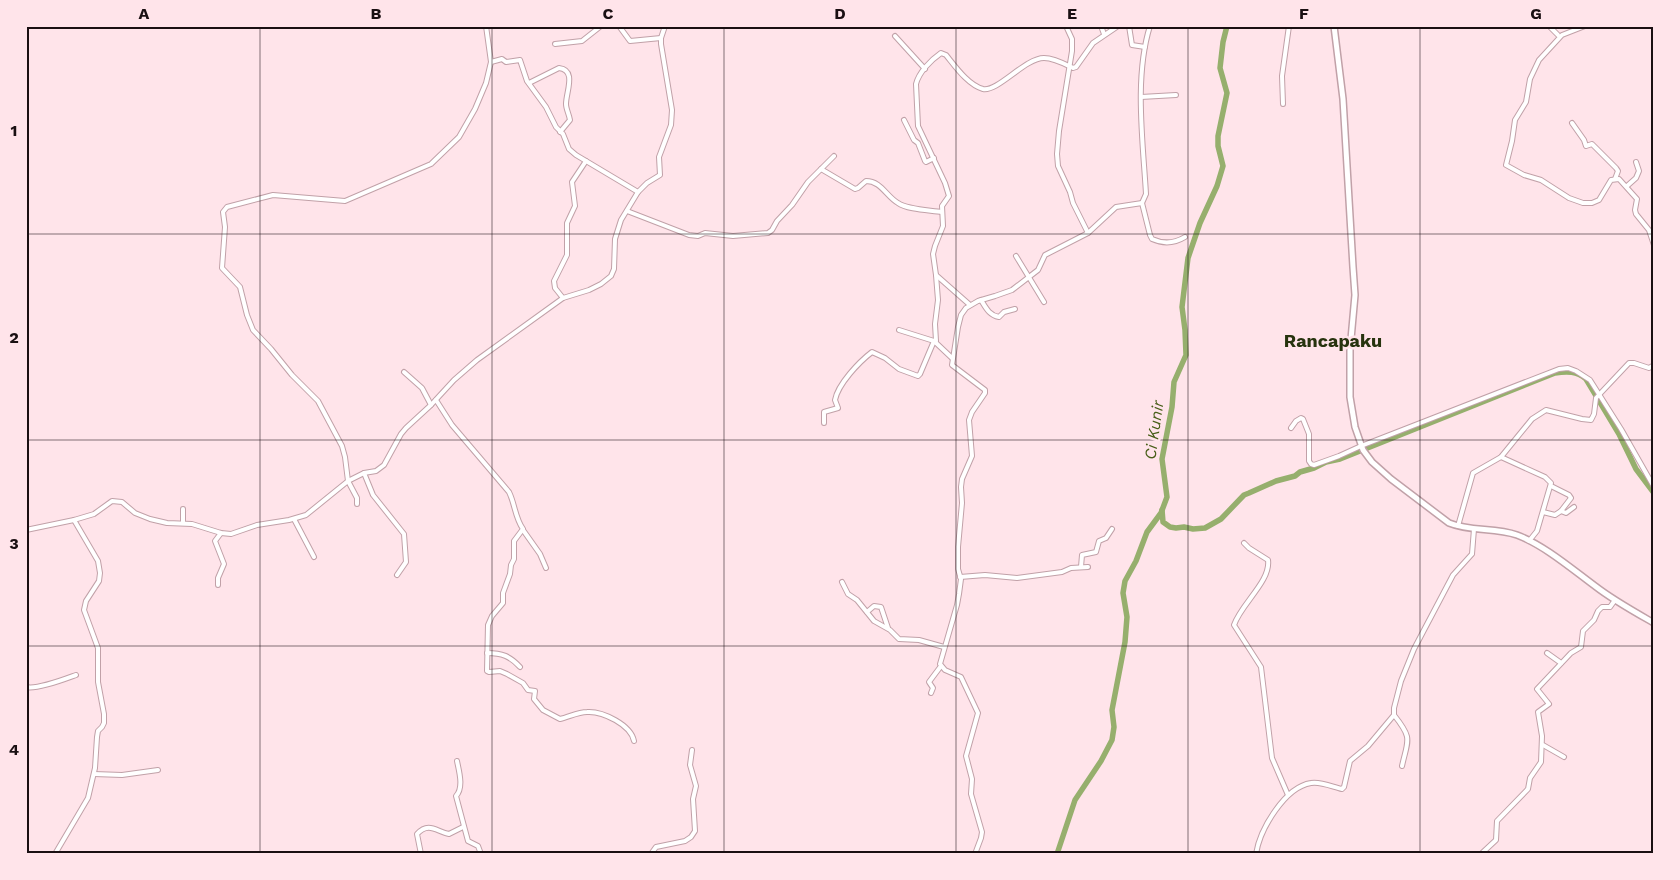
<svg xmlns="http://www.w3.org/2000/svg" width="1680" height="880" font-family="'Work Sans',sans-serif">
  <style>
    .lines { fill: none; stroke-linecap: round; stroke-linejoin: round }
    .river { stroke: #96af6d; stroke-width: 5.5 }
    .street-casing { stroke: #c1a1a8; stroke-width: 6 }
    .secondary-casing { stroke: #c1a1a8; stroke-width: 8 }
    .street { stroke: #fff; stroke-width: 4 }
    .secondary { stroke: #fff; stroke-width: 5 }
    .grid { fill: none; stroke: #1a0f12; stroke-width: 1; stroke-opacity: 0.55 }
    .labels { text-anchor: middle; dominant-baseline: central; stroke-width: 5; stroke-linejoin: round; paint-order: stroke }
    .water-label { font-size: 16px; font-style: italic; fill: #485e18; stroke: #ffe4ea }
    .quarter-label { font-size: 18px; font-weight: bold; fill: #27330e; stroke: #ffe4ea }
    .neatline { fill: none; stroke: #1a0f12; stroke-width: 2 }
    .grid-label { font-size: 16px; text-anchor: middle; font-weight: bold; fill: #1a0f12 }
  </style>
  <rect width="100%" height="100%" fill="#ffe4ea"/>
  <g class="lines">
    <g class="river">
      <path d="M1162 510 1163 522 1170 527 1176 528 1184 527 1193 529 1205 528 1221 519 1244 495 1249 493 1276 481 1295 476 1300 472 1314 468 1326 462 1340 459 1555 373C1567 371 1577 371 1586 379L1619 434 1636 469 1654 493"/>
      <polyline points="1057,854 1075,800 1101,761 1112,740 1114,727 1112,710 1125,642 1127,617 1123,593 1125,581 1136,561 1147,532 1161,513 1167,497 1162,459 1172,407 1174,382 1186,355 1185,330 1182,307 1188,258 1200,223 1217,186 1223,166 1218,146 1218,136 1227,93 1220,68 1223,42 1227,26"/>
    </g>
    <g class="street-casing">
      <g id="street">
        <polyline points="619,26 630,41 661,38"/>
        <polyline points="1066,26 1072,39 1072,51 1059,131 1057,154 1058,166 1070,192 1073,203 1088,233"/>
        <polyline points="1101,26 1104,34"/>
        <polyline points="1129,26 1132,45 1145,47"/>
        <polyline points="1549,26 1558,35"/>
        <polyline points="1585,26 1562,35 1539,60 1530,79 1526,102 1515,120 1512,141 1506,165 1524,175 1541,180 1569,198 1583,203 1592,203 1599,200 1611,180 1619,179 1637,199 1635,210 1636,214 1649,230 1654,245"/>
        <polyline points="895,36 925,69"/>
        <polyline points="555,44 582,41 601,26"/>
        <polyline points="491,62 502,59 506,62 520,60 527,81 546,107 556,127 563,134 569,149 576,155 638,192"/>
        <path d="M529 83 559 68C577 70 566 92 566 104 566 109 569 114 570 120L560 132"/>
        <polyline points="1141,97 1176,95"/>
        <polyline points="1283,104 1282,76 1289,26"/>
        <polyline points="904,120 914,140 918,143 925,161 926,162 934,158"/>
        <polyline points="1572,123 1584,140 1586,146 1592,144 1616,168 1618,171 1615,179"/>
        <path d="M821 169 855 189 858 188 866 181C881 181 886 196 898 203 908 210 930 210 942 212"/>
        <polyline points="1627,186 1636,178 1639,171 1636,162"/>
        <path d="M1142 203 1150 235 1152 239C1163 244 1175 243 1185 237"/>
        <polyline points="627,211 689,235 698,236 705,233 733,236 768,233 772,230 777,221 792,205 808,182 834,156"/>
        <polyline points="1016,256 1044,302"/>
        <polyline points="563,298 555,288 554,281 567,255 567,223 575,206 572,182 586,161"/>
        <path d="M981 300C986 308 989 315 999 317L1004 312 1015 309"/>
        <path d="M970 305 936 275 933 254 935 246 943 226 942 206 949 196 945 183 918 126 916 84C919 72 931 60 941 53L946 55C955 66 968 85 983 89 998 92 1025 58 1044 58 1054 58 1065 64 1073 68L1076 67 1093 43 1118 26"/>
        <polyline points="899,330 934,341"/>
        <polyline points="936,341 935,324 938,300 936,275"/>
        <polyline points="404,372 422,388 431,405"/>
        <path d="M436 400 452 425 509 492C515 504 515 518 523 529L514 541V559L511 565 510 574 503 593V603L492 616 488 625 487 671 489 672 500 671 507 674 523 683 528 690 535 691 534 699 543 710 560 719C569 717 578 712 587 712 603 711 631 725 634 741"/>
        <path d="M824 423V412L838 408 835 400C838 384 859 362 872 352L885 358 899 369 918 376 920 374 934 341 952 358"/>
        <polyline points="1291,428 1296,421 1301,418 1303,419 1309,434 1309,461 1311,464 1314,465 1339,456 1361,446 1559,369 1568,368 1576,371 1590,380 1621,429 1654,487"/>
        <polyline points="1501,457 1545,477 1551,483 1537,531 1529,541"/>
        <polyline points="364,473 373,495 404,534 406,562 397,575"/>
        <polyline points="357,504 357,498 348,481 345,457 342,446 318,401 292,375 271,349 253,330 247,315 240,287 222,268 225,227 223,212 227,207 273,195 345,201 431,164 459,137 475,109 486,83 491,62 486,26"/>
        <polyline points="183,509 183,523"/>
        <polyline points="1561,511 1566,513 1574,507"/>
        <polyline points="1543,512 1555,515 1561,511 1571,498 1569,495 1551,486"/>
        <polyline points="294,519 314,557"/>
        <polyline points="1458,526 1473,473 1501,457 1532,419 1546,410 1582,419 1591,420 1594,414 1596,398 1629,363 1634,363 1649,368 1654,365"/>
        <polyline points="26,530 74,520 94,514 112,501 122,502 135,513 150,519 167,523 192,524 221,533 231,534 257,525 289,520 306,515 348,481 364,473 376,471 384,465 401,434 406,428 431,405 454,380 477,360 563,298 589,290 601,284 611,276 614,269 615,239 621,220 638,192 647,183 660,175 659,157 671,125 672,110 661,44 661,38 665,26"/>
        <polyline points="523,530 540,554 546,568"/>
        <path d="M1244 543 1249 548 1268 560C1271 581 1241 604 1234 625L1261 667 1272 758 1288 795"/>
        <polyline points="1081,567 1082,555 1096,552 1099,541 1106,538 1112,529"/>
        <polyline points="960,577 985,575 1017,578 1062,572 1071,568 1088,567"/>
        <polyline points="842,582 848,594 857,600 874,621 890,630 899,639 919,640 944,647"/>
        <polyline points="218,585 218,578 224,564 215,541 221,533"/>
        <polyline points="867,612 874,606 881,607 888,628"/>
        <path d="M487 653C502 653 510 656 520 667"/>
        <polyline points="1547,653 1561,663"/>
        <path d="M26 687C37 690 65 679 76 675"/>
        <polyline points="931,693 933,688 929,682 941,666"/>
        <path d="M1394 715C1413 739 1408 739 1402 766"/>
        <polyline points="1543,745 1564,757"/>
        <path d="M457 761C459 771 464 788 456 796L468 841 478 846 481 854"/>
        <polyline points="94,774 122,775 158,770"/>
        <polyline points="55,854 88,798 95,768 97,737 98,731 102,727 104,723 104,714 98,682 98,648 84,610 86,601 99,581 100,573 98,561 74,520"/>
        <path d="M421 854 417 834C429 821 437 832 449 834L463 827"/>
        <polyline points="651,854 656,847 685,841 691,837 695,831 693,799 696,786 690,765 692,750"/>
        <path d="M975 854 981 838 982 832 971 794 972 779 966 756 978 713 961 677 945 670 940 664 957 605 959 594 961 579 958 569V547L962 503 961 487 962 479 972 456 969 420 972 412 985 393V390L952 365 958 327 961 315 966 308 978 301 995 296 1012 290 1038 270 1045 255 1088 233 1116 207 1142 203 1146 194C1143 142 1134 77 1150 26"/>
        <path d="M1256 854C1260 829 1285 787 1311 783 1320 781 1333 787 1342 789L1344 787 1350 761 1368 746 1394 715V708L1401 681 1414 649 1453 575 1472 554 1474 529"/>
        <polyline points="1481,854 1496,840 1497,821 1528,789 1530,778 1541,762 1542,736 1538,712 1549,704 1537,689 1571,653 1581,647 1583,631 1594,620 1598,611 1602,607 1610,607 1615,600"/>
      </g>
    </g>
    <g class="secondary-casing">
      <path id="secondary" d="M1334 26 1343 99 1353 267 1355 295 1350 350V397L1355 427 1363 450 1372 462 1391 479 1449 523C1471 532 1495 527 1517 535 1544 545 1572 569 1595 586 1613 600 1633 611 1654 623"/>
    </g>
    <use href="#street" class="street"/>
    <use href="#secondary" class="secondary"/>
  </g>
  <path class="grid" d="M260 26V854M492 26V854M724 26V854M956 26V854M1188 26V854M1420 26V854M26 234H1654M26 440H1654M26 646H1654"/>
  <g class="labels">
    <g class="water-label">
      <text transform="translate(1154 430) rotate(-82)">Ci Kunir</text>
    </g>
    <g class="quarter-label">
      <text x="1333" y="340">Rancapaku</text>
    </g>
  </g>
  <rect width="1680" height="880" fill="none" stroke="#ffe4ea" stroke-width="55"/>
  <rect x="28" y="28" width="1624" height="824" class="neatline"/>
  <g class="grid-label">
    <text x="144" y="19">A</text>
    <text x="376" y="19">B</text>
    <text x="608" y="19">C</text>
    <text x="840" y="19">D</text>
    <text x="1072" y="19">E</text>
    <text x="1304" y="19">F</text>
    <text x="1536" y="19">G</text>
    <text x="14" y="136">1</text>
    <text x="14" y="343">2</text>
    <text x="14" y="549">3</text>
    <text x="14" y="755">4</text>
  </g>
</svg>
